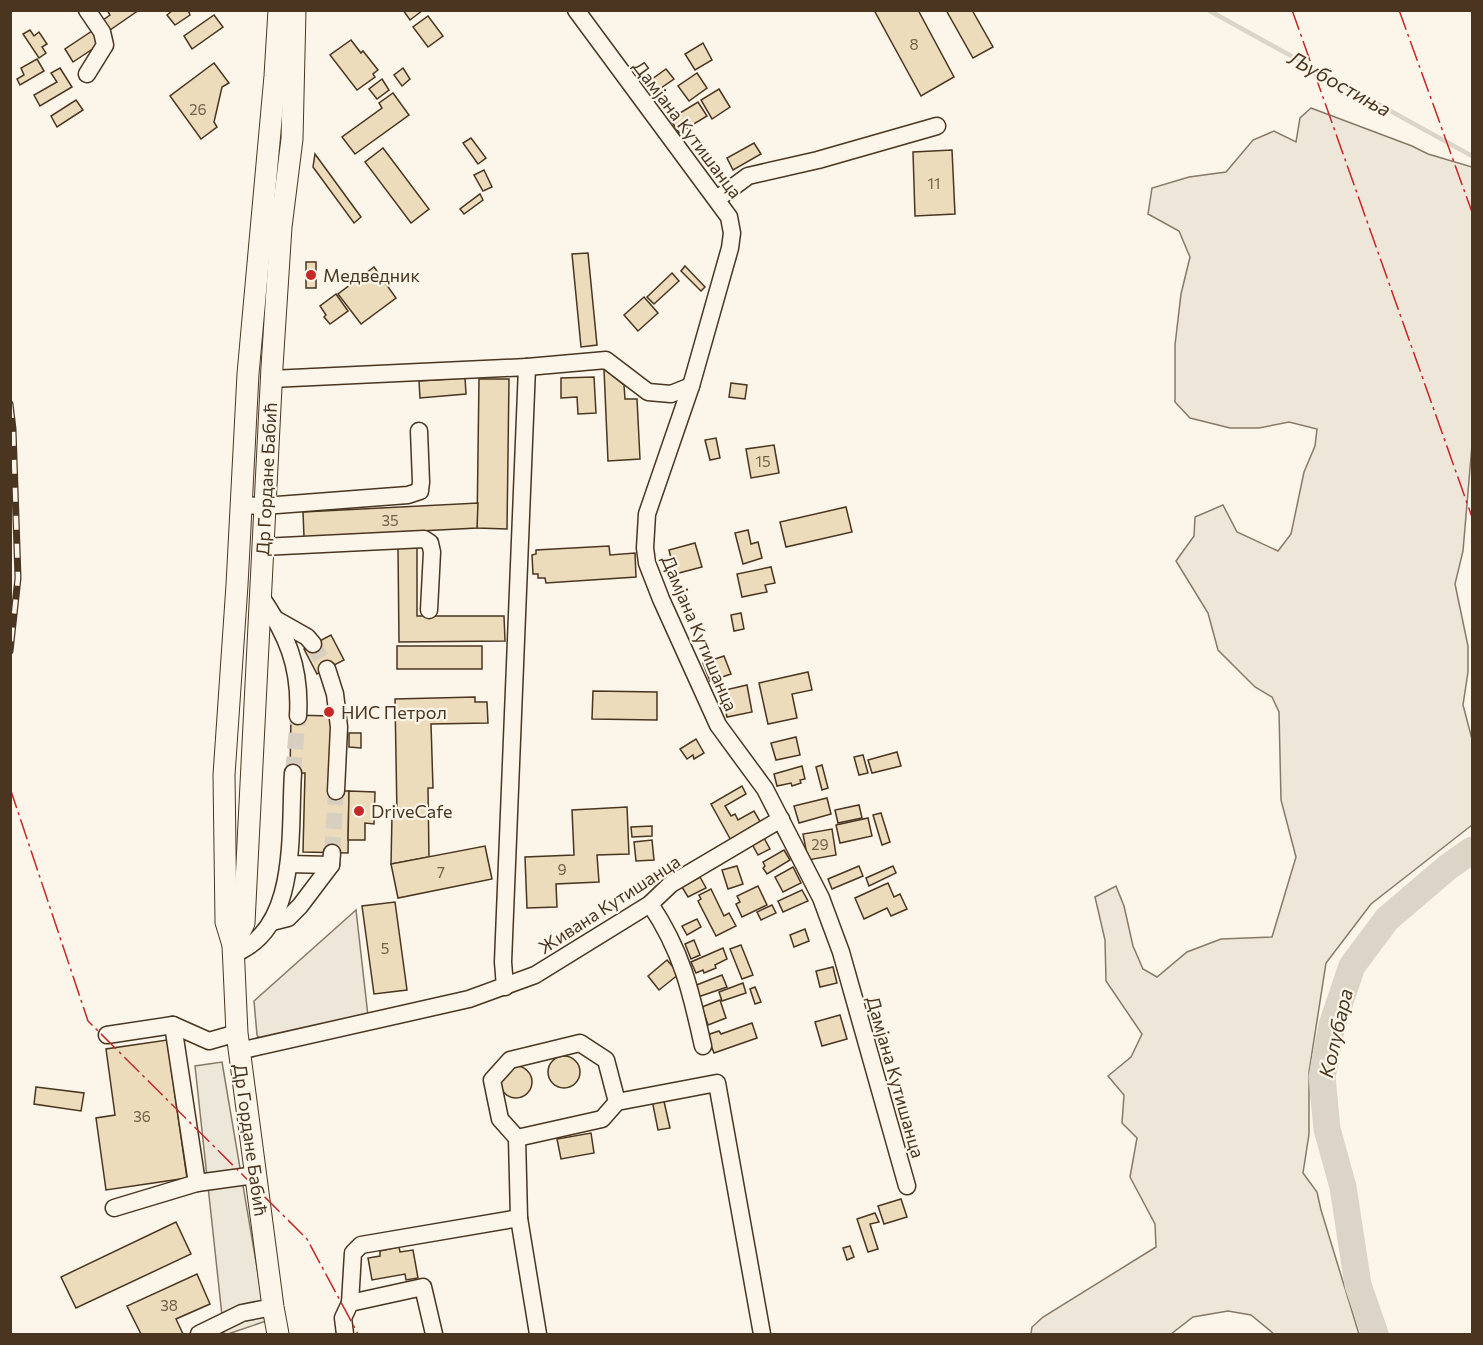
<svg xmlns="http://www.w3.org/2000/svg" width="1483" height="1345" font-family="Commissioner,sans-serif">
  <style>
    .green { fill: #ede6d9; stroke: #887966; stroke-width: 1.5 }
    .parking { fill: #ede7d9; stroke: #887966; stroke-width: 1.5 }
    .lines { fill: none; stroke-linecap: round; stroke-linejoin: round }
    .stream { stroke: #dcd4c6; stroke-width: 4.5 }
    .river { stroke: #dcd4c6; stroke-width: 27 }
    .building { fill: #ecdcbc; stroke: #4a3520; stroke-width: 1.5 }
    .minor-tunnel { stroke: #d8cfc1; stroke-width: 16; stroke-dasharray: 16 8; stroke-linecap: butt }
    .minor-casing { stroke: #4a3520; stroke-width: 19 }
    .major-casing { stroke: #4a3520; stroke-width: 23 }
    .minor { stroke: #fbf6e9; stroke-width: 16 }
    .major { stroke: #fbf6e9; stroke-width: 21 }
    .rail-casing { stroke: #4a3520; stroke-width: 7 }
    .rail { stroke: #fbf6e9; stroke-width: 4.5; stroke-dasharray: 14; stroke-linecap: butt }
    .power { stroke: #c62828; stroke-width: 1.5; stroke-dasharray: 21 4.5 3 4.5; stroke-linecap: butt }
    .poi-dot { fill: #c62828; stroke: #fbf6e9; stroke-width: 2 }
    .labels { text-anchor: middle; dominant-baseline: central; stroke-width: 4.5; stroke-linejoin: round; paint-order: stroke }
    .number-label { font-size: 15px; fill: #725f47 }
    .street-label { font-size: 18px; fill: #4a3520; stroke: #fbf6e9 }
    .poi-label { font-size: 18px; fill: #4a3520; stroke: #fbf6e9; text-anchor: start }
    .water-label { font-size: 20px; font-style: italic; fill: #4a3520; stroke: #fbf6e9 }
  </style>
  <rect width="100%" height="100%" fill="#fbf6e9"/>
  <g class="green">
    <polygon points="1311,108 1412,146 1428,154 1472,167 1472,445 1463,551 1455,584 1468,646 1468,672 1463,705 1472,739 1472,825 1371,904 1326,963 1309,1072 1309,1134 1303,1173 1317,1192 1321,1210 1359,1334 1274,1334 1251,1315 1228,1311 1193,1317 1171,1334 1031,1334 1032,1327 1043,1317 1156,1247 1155,1224 1130,1177 1137,1138 1122,1123 1124,1095 1108,1076 1131,1057 1142,1034 1106,981 1105,940 1095,897 1116,886 1124,906 1133,946 1143,969 1157,977 1187,952 1221,939 1272,937 1296,857 1281,800 1279,712 1272,697 1255,687 1218,650 1208,613 1176,561 1194,536 1195,517 1223,505 1237,532 1278,551 1291,534 1304,472 1315,446 1317,429 1289,422 1259,428 1230,428 1190,418 1175,402 1175,345 1181,294 1190,257 1179,231 1148,214 1152,188 1189,177 1226,172 1253,140 1274,131 1296,142 1300,118"/>
    <polygon points="356,910 368,1016 260,1039 257,1035 254,1001"/>
  </g>
  <polygon class="parking" points="222,1062 266,1321 228,1334 224,1334 195,1066"/>
  <g class="lines">
    <polyline class="stream" points="1208,10 1472,156"/>
    <polyline class="river" points="1375,1334 1358,1285 1343,1187 1327,1129 1322,1077 1332,1025 1352,966 1387,919 1448,867 1472,850"/>
  </g>
  <g class="building">
    <polygon points="107,10 139,10 110,30 103,20 110,15"/>
    <polygon points="173,10 188,10 190,15 175,25 167,15"/>
    <polygon points="403,10 423,10 410,20"/>
    <polygon points="874,10 918,10 954,77 921,96"/>
    <polygon points="946,10 972,10 993,47 973,58"/>
    <polygon points="214,15 223,27 192,49 184,36"/>
    <polygon points="428,16 443,36 428,47 413,27"/>
    <polygon points="30,30 34,36 39,32 47,44 42,47 46,53 39,58 23,34"/>
    <polygon points="92,31 100,44 73,62 65,49"/>
    <polygon points="351,40 361,53 363,51 378,70 373,74 375,77 357,90 330,55"/>
    <polygon points="703,43 712,60 695,70 685,54"/>
    <polygon points="37,59 44,71 20,85 17,79 24,75 21,68"/>
    <polygon points="214,63 229,83 222,87 214,122 217,127 201,139 170,96"/>
    <polygon points="60,68 72,87 40,106 34,95 57,82 51,73"/>
    <polygon points="403,68 410,79 402,86 394,75"/>
    <polygon points="666,69 674,79 655,92 648,82"/>
    <polygon points="697,73 707,88 689,101 678,86"/>
    <polygon points="382,79 389,90 377,99 369,89"/>
    <polygon points="719,89 730,107 712,119 701,100"/>
    <polygon points="393,93 409,115 355,154 342,137 382,108 379,103"/>
    <polygon points="76,100 83,110 57,127 51,116"/>
    <polygon points="698,102 707,116 679,133 670,119"/>
    <polygon points="471,138 486,158 478,164 463,143"/>
    <polygon points="754,143 761,154 733,170 727,158"/>
    <polygon points="383,148 429,209 411,223 365,162"/>
    <polygon points="952,150 955,214 915,216 913,152"/>
    <polygon points="315,154 361,217 354,223 313,167"/>
    <polygon points="484,170 492,187 483,191 474,175"/>
    <polygon points="480,194 483,200 464,214 460,209"/>
    <polygon points="588,253 597,345 581,347 572,254"/>
    <rect x="306" y="262" width="10" height="26"/>
    <polygon points="685,266 705,287 701,291 681,271"/>
    <polygon points="374,267 396,298 361,324 338,294"/>
    <polygon points="672,273 679,281 654,304 647,297"/>
    <polygon points="336,294 348,311 330,324 324,317 326,315 320,306"/>
    <polygon points="644,297 658,313 638,331 624,315"/>
    <polygon points="604,369 624,385 625,399 637,399 640,459 608,461"/>
    <polygon points="594,377 596,413 578,414 577,397 561,398 561,378"/>
    <polygon points="465,378 466,394 420,398 419,381"/>
    <polygon points="479,379 509,379 507,529 477,528"/>
    <polygon points="731,383 747,385 745,399 729,397"/>
    <polygon points="716,438 720,458 710,460 705,440"/>
    <polygon points="774,445 779,473 751,478 746,449"/>
    <polygon points="478,503 477,528 304,537 303,512"/>
    <polygon points="846,507 852,532 786,547 780,522"/>
    <polygon points="748,530 751,544 758,542 762,558 743,564 735,533"/>
    <polygon points="695,543 702,567 675,574 669,550"/>
    <polygon points="609,546 610,555 635,553 636,577 546,583 545,578 538,578 538,574 533,574 532,555 536,554 536,550"/>
    <polygon points="398,548 417,548 417,616 504,616 505,641 399,642"/>
    <polygon points="771,567 775,583 765,585 767,592 742,597 737,574"/>
    <polygon points="741,613 744,629 734,631 731,615"/>
    <polygon points="331,635 344,660 317,674 304,649"/>
    <rect x="397" y="646" width="85" height="23"/>
    <polygon points="724,656 731,674 710,681 703,663"/>
    <polygon points="808,672 812,690 792,694 797,718 768,724 759,683"/>
    <polygon points="747,685 752,712 727,717 721,691"/>
    <polygon points="593,691 657,692 657,720 592,719"/>
    <polygon points="475,697 475,702 487,702 488,723 431,724 433,788 428,788 429,857 391,864 392,815 397,815 395,699"/>
    <polygon points="291,715 332,716 329,791 349,791 348,853 303,852 305,773 290,773"/>
    <polygon points="349,733 361,733 361,748 349,747"/>
    <polygon points="796,737 800,755 776,760 771,743"/>
    <polygon points="696,739 704,753 694,759 693,755 687,759 680,749"/>
    <polygon points="897,752 901,766 872,773 868,760"/>
    <polygon points="863,755 868,773 859,775 854,757"/>
    <polygon points="822,765 828,788 822,790 816,767"/>
    <polygon points="802,766 805,779 800,780 801,783 792,786 791,783 777,786 774,774"/>
    <polygon points="742,786 746,794 725,806 731,816 735,814 738,820 754,811 761,823 733,844 711,804"/>
    <polygon points="349,791 375,792 374,824 365,823 365,840 348,840"/>
    <polygon points="827,798 831,814 799,823 794,806"/>
    <polygon points="859,805 862,818 838,823 835,810"/>
    <polygon points="627,807 629,854 597,855 599,882 556,884 557,907 527,908 525,857 574,855 572,810"/>
    <polygon points="881,813 890,842 882,845 873,815"/>
    <polygon points="868,818 872,836 840,843 836,825"/>
    <polygon points="652,826 652,836 632,837 631,827"/>
    <polygon points="832,829 836,855 808,860 803,834"/>
    <polygon points="764,838 770,849 758,855 752,844"/>
    <polygon points="652,840 654,860 636,861 634,842"/>
    <polygon points="485,846 492,879 398,898 391,864"/>
    <polygon points="784,850 790,860 767,874 763,868 765,866 763,862"/>
    <polygon points="737,866 743,884 728,889 722,870"/>
    <polygon points="859,866 863,876 832,889 828,879"/>
    <polygon points="893,866 896,873 869,886 866,878"/>
    <polygon points="793,867 801,883 783,892 775,877"/>
    <polygon points="700,877 706,888 688,897 682,887"/>
    <polygon points="888,883 894,897 900,894 907,909 891,916 887,908 864,919 855,898"/>
    <polygon points="758,886 767,905 742,917 736,904 740,902 737,896"/>
    <polygon points="711,889 724,916 729,913 736,926 716,936 698,901 701,899 699,895"/>
    <polygon points="802,890 808,901 783,912 778,901"/>
    <polygon points="395,902 407,990 374,994 362,906"/>
    <polygon points="772,905 776,913 761,920 757,912"/>
    <polygon points="697,919 701,927 687,935 682,926"/>
    <polygon points="805,929 809,941 794,947 790,935"/>
    <polygon points="694,940 700,955 691,959 685,944"/>
    <polygon points="741,945 753,975 742,979 730,949"/>
    <polygon points="723,948 727,959 715,965 716,968 704,973 703,970 696,973 691,962"/>
    <polygon points="667,960 679,974 659,990 648,976"/>
    <polygon points="833,967 837,983 820,987 816,971"/>
    <polygon points="722,975 727,987 698,997 694,986"/>
    <polygon points="743,983 746,993 722,1001 719,992"/>
    <polygon points="755,987 761,1002 755,1004 750,989"/>
    <polygon points="720,1000 726,1018 708,1025 702,1007"/>
    <polygon points="840,1015 847,1039 822,1046 815,1022"/>
    <polygon points="752,1023 757,1038 714,1053 707,1035 719,1031 721,1034"/>
    <polygon points="167,1040 187,1178 106,1190 96,1118 115,1115 106,1049"/>
    <circle cx="564" cy="1072" r="16"/>
    <circle cx="516" cy="1082" r="16"/>
    <polygon points="36,1087 84,1093 81,1111 34,1104"/>
    <polygon points="663,1097 670,1128 658,1130 652,1100"/>
    <polygon points="591,1133 594,1153 561,1159 557,1139"/>
    <polygon points="901,1199 907,1217 884,1224 878,1206"/>
    <polygon points="875,1213 879,1222 870,1224 878,1249 868,1252 857,1219"/>
    <polygon points="176,1222 191,1254 76,1308 61,1277"/>
    <polygon points="850,1246 854,1257 847,1260 843,1248"/>
    <polygon points="399,1247 400,1252 413,1250 418,1278 406,1280 405,1274 372,1280 368,1258 380,1256 380,1251"/>
    <polygon points="197,1274 210,1304 176,1319 183,1334 141,1334 127,1306"/>
  </g>
  <g class="lines">
    <g class="minor-tunnel">
      <polyline points="313,644 327,669"/>
      <polyline points="293,773 298,716"/>
      <polyline points="332,853 336,791"/>
    </g>
    <g class="minor-casing">
      <g id="minor">
        <polyline points="576,10 729,217 732,233 730,248 691,386 647,514 645,548 647,563 661,599 718,725 765,789 821,898 841,952 907,1186"/>
        <polyline points="87,74 105,45 102,32 87,10"/>
        <polyline points="717,199 748,176 818,160 937,126"/>
        <polyline points="527,367 606,360 648,392 671,394 691,386"/>
        <polyline points="271,379 527,367 503,962 505,987"/>
        <polyline points="241,505 264,506 408,495 420,491 421,482 419,431"/>
        <polyline points="262,547 424,539 430,543 432,552 429,610"/>
        <path d="M259 594C287 634 301 667 298 716"/>
        <polyline points="277,620 307,637 313,644"/>
        <polyline points="327,669 335,694 339,727 336,791"/>
        <polyline points="289,864 331,865"/>
        <path d="M650 904C682 951 691 992 703 1046"/>
        <polyline points="272,922 288,918 300,906 331,865 332,853"/>
        <path d="M233 954C300 930 289 830 293 773"/>
        <polyline points="107,1035 173,1025 209,1041 237,1033"/>
        <polyline points="239,1051 469,999 535,975 650,904 671,884 781,819"/>
        <polyline points="617,1102 602,1119 517,1138 500,1119 492,1080 510,1060 580,1043 606,1060 617,1102 717,1083 762,1334"/>
        <polyline points="517,1138 519,1218 538,1334"/>
        <polyline points="197,1183 256,1175"/>
        <polyline points="114,1208 197,1183 173,1025"/>
        <polyline points="350,1303 353,1253 361,1245 519,1218"/>
        <polyline points="199,1334 242,1313 273,1307"/>
        <polyline points="345,1334 343,1318 350,1303 423,1287 434,1334"/>
      </g>
    </g>
    <g class="major-casing">
      <g id="major">
        <polyline points="233,945 244,923 272,367 281,227 292,139 295,10"/>
        <polyline points="278,1334 273,1307 237,1033 233,945 226,922 224,775 237,585 248,374 275,76 279,10"/>
      </g>
    </g>
    <use href="#minor" class="minor"/>
    <use href="#major" class="major"/>
    <g class="rail-casing">
      <polyline id="rail" points="10,404 13,429 18,578 10,651"/>
    </g>
    <use href="#rail" class="rail"/>
    <g class="power">
      <polyline points="1292,10 1472,517"/>
      <polyline points="1399,10 1472,212"/>
      <polyline points="10,788 88,1021 307,1239 358,1334"/>
    </g>
  </g>
  <g class="poi-dot">
    <circle cx="311" cy="275" r="6"/>
    <circle cx="329" cy="712" r="6"/>
    <circle cx="359" cy="811" r="6"/>
  </g>
  <g class="labels">
    <g class="number-label">
      <text x="914" y="44">8</text>
      <text x="198" y="109">26</text>
      <text x="934" y="183">11</text>
      <text x="763" y="461">15</text>
      <text x="390" y="520">35</text>
      <text x="820" y="844">29</text>
      <text x="562" y="869">9</text>
      <text x="441" y="872">7</text>
      <text x="385" y="948">5</text>
      <text x="142" y="1116">36</text>
      <text x="169" y="1305">38</text>
    </g>
    <g class="street-label">
      <text transform="translate(688 129) rotate(53)">Дамјана Кутишанца</text>
      <text transform="translate(266 479) rotate(-87)">Др Гордане Бабић</text>
      <text transform="translate(700 633) rotate(67)">Дамјана Кутишанца</text>
      <text transform="translate(609 904) rotate(-33)">Живана Кутишанца</text>
      <text transform="translate(896 1077) rotate(74)">Дамјана Кутишанца</text>
      <text transform="translate(251 1140) rotate(82)">Др Гордане Бабић</text>
    </g>
    <g class="poi-label">
      <text x="323" y="275">Медведник</text>
      <text x="341" y="712">НИС Петрол</text>
      <text x="371" y="811">DriveCafe</text>
    </g>
    <g class="water-label">
      <text transform="translate(1340 83) rotate(29)">Љубостиња</text>
      <text transform="translate(1335 1033) rotate(-77)">Колубара</text>
    </g>
  </g>
  <rect width="1483" height="1345" fill="none" stroke="#4a3520" stroke-width="24"/>
</svg>
